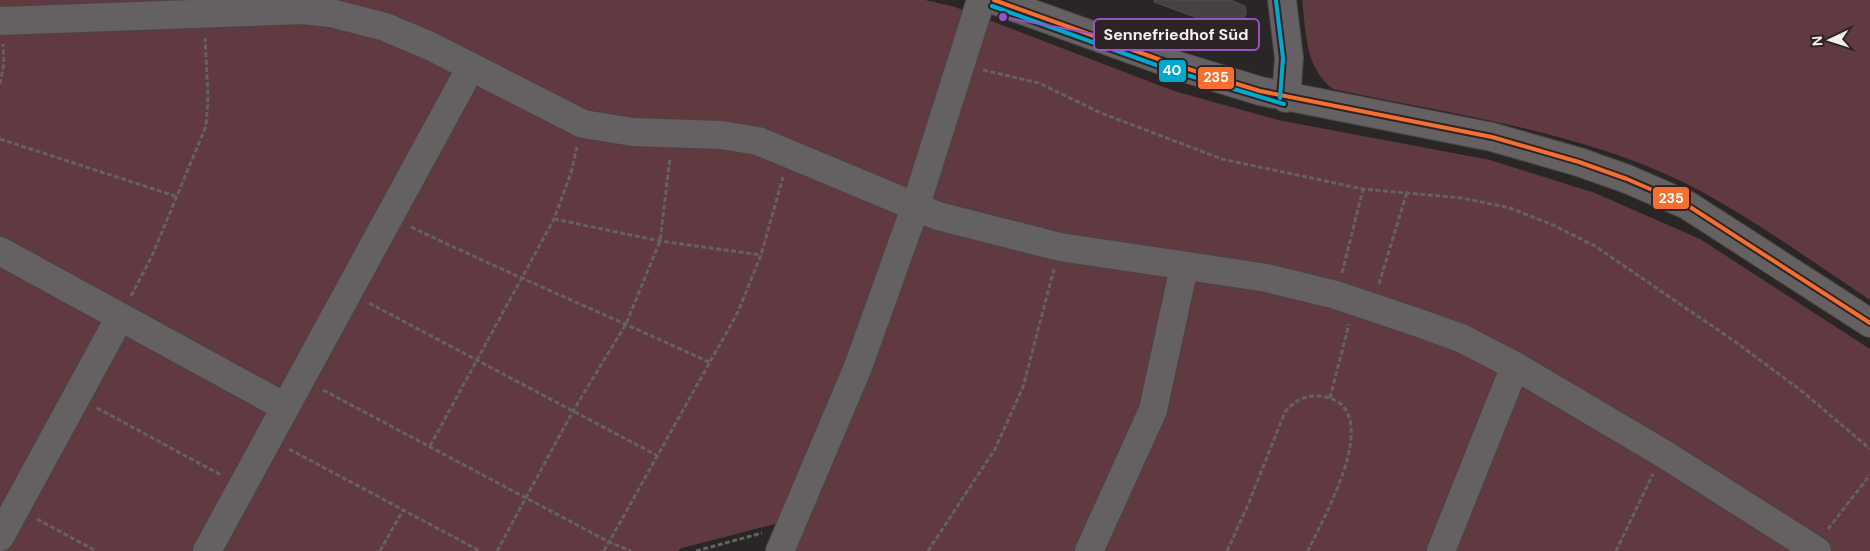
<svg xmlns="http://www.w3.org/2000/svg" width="1870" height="551" font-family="'DM Sans',sans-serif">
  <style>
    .forest { fill: #613941 }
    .building { fill: #464242; stroke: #544e4f }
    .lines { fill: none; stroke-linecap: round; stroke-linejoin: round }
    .minor-casing { stroke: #494445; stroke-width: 30 }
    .path { stroke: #656162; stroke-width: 3; stroke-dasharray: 5 2.5; stroke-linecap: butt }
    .minor { stroke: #656061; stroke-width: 28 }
    .bus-1-casing { stroke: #2e2325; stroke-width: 8 }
    .bus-2-casing { stroke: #2e2325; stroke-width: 8 }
    .bus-1 { stroke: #f46f30; stroke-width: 4 }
    .bus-2 { stroke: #00a9ce; stroke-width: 4 }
    .leader { fill: none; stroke: #9453c9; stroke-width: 2 }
    .callout-dot { fill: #9453c9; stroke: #2e2325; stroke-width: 2 }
    .callout { fill: #2e2325; stroke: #9453c9; stroke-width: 2 }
    .callout-label { font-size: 16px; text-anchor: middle; font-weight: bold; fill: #f6eeef }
    .line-badge { stroke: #2e2325; stroke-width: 2 }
    .badge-label { font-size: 14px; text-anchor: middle; font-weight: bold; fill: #fff }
  </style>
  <rect width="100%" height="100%" fill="#2b2626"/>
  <g class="forest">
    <polygon points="0,0 925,0 955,7 1174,91 1278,120 1490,160 1595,193 1700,239 1870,349 1870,551 792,551 805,516 682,548 678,551 0,551"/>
    <path d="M1302 0H1870V300C1810 260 1751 217 1687 184 1576 129 1452 115 1333 89 1305 68 1306 32 1302 0Z"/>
  </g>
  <polygon class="building" points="1154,0 1231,0 1245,6 1246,13 1240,30 1227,26 1225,28 1154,2"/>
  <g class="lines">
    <g class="minor-casing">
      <g id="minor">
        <polyline points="994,0 1172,64 1260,91 1492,137 1579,162 1627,179 1687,205 1870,323"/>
        <polyline points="1282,0 1289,58 1286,98"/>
        <polyline points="0,21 302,10 331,13 385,27 430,46 583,124 633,132 721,135 758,141 938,216 1060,247 1267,278 1336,295 1416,322 1461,338 1515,366 1664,454 1817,551"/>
        <polyline points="0,251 285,407"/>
        <polyline points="0,537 120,317"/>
        <polyline points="207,551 471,67"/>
        <polyline points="780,551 858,367 915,208 981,0"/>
        <polyline points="1089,551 1153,410 1184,267"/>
        <polyline points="1441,551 1515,366"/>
      </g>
    </g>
    <g class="path">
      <polyline points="983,70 1039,83 1101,113 1222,159 1363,189 1462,198 1510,208 1553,225 1595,246 1737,343 1803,392 1870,449"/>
      <polyline points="0,84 4,64 3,44"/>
      <polyline points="0,139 175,196"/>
      <polyline points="554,219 660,241 761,255"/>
      <path d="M411 227C510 274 611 317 711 363"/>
      <polyline points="1342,273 1363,189"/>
      <polyline points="1379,284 1407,192"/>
      <polyline points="131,296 152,256 206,126 208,96 205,38"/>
      <polyline points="369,303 656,455"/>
      <polyline points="323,390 609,542 631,551"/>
      <polyline points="1330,398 1349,324"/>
      <polyline points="97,408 221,475"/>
      <polyline points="430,446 554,219 571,173 577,147"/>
      <polyline points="289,449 480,551"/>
      <polyline points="37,519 96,551"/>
      <polyline points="1828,529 1870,475"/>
      <polyline points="380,551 403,510"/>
      <polyline points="497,551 573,411 626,324 660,241 670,158"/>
      <polyline points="604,551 738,312 761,255 783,177"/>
      <polyline points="696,551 762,533"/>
      <polyline points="928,551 995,449 1023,387 1054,269"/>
      <path d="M1227 551 1247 507 1285 412C1296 399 1308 393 1326 397 1386 411 1322 520 1308 551"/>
      <polyline points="1616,551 1653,474"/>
    </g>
    <use href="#minor" class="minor"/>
    <g class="bus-1-casing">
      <polyline id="bus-1" points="994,0 1172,64 1260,91 1492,137 1579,162 1627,179 1687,205 1870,323"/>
    </g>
    <g class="bus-2-casing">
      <g id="bus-2">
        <polyline points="1276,1 1283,58 1280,98"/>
        <polyline points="992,6 1170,70 1284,104"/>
      </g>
    </g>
    <use href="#bus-1" class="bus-1"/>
    <use href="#bus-2" class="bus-2"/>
  </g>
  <path class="leader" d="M1003 17L1094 34"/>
  <circle class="callout-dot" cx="1003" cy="17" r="5"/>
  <rect class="callout" x="1094" y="19" width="165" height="31" rx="5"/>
  <g class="callout-label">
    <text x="1176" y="40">Sennefriedhof Süd</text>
  </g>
  <g class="line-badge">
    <rect x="1158" y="59" width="29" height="24" rx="5" fill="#00a9ce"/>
    <rect x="1197" y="66" width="38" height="24" rx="5" fill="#f46f30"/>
    <rect x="1652" y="186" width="38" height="24" rx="5" fill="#f46f30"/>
  </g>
  <g class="badge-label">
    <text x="1172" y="75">40</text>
    <text x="1216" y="82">235</text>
    <text x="1671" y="203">235</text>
  </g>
  <g transform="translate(1830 40) rotate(266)" stroke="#2e2325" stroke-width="4" paint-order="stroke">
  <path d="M0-4L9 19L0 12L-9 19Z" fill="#f6eeef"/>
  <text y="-8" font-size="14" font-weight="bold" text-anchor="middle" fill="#f6eeef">N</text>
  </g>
</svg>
